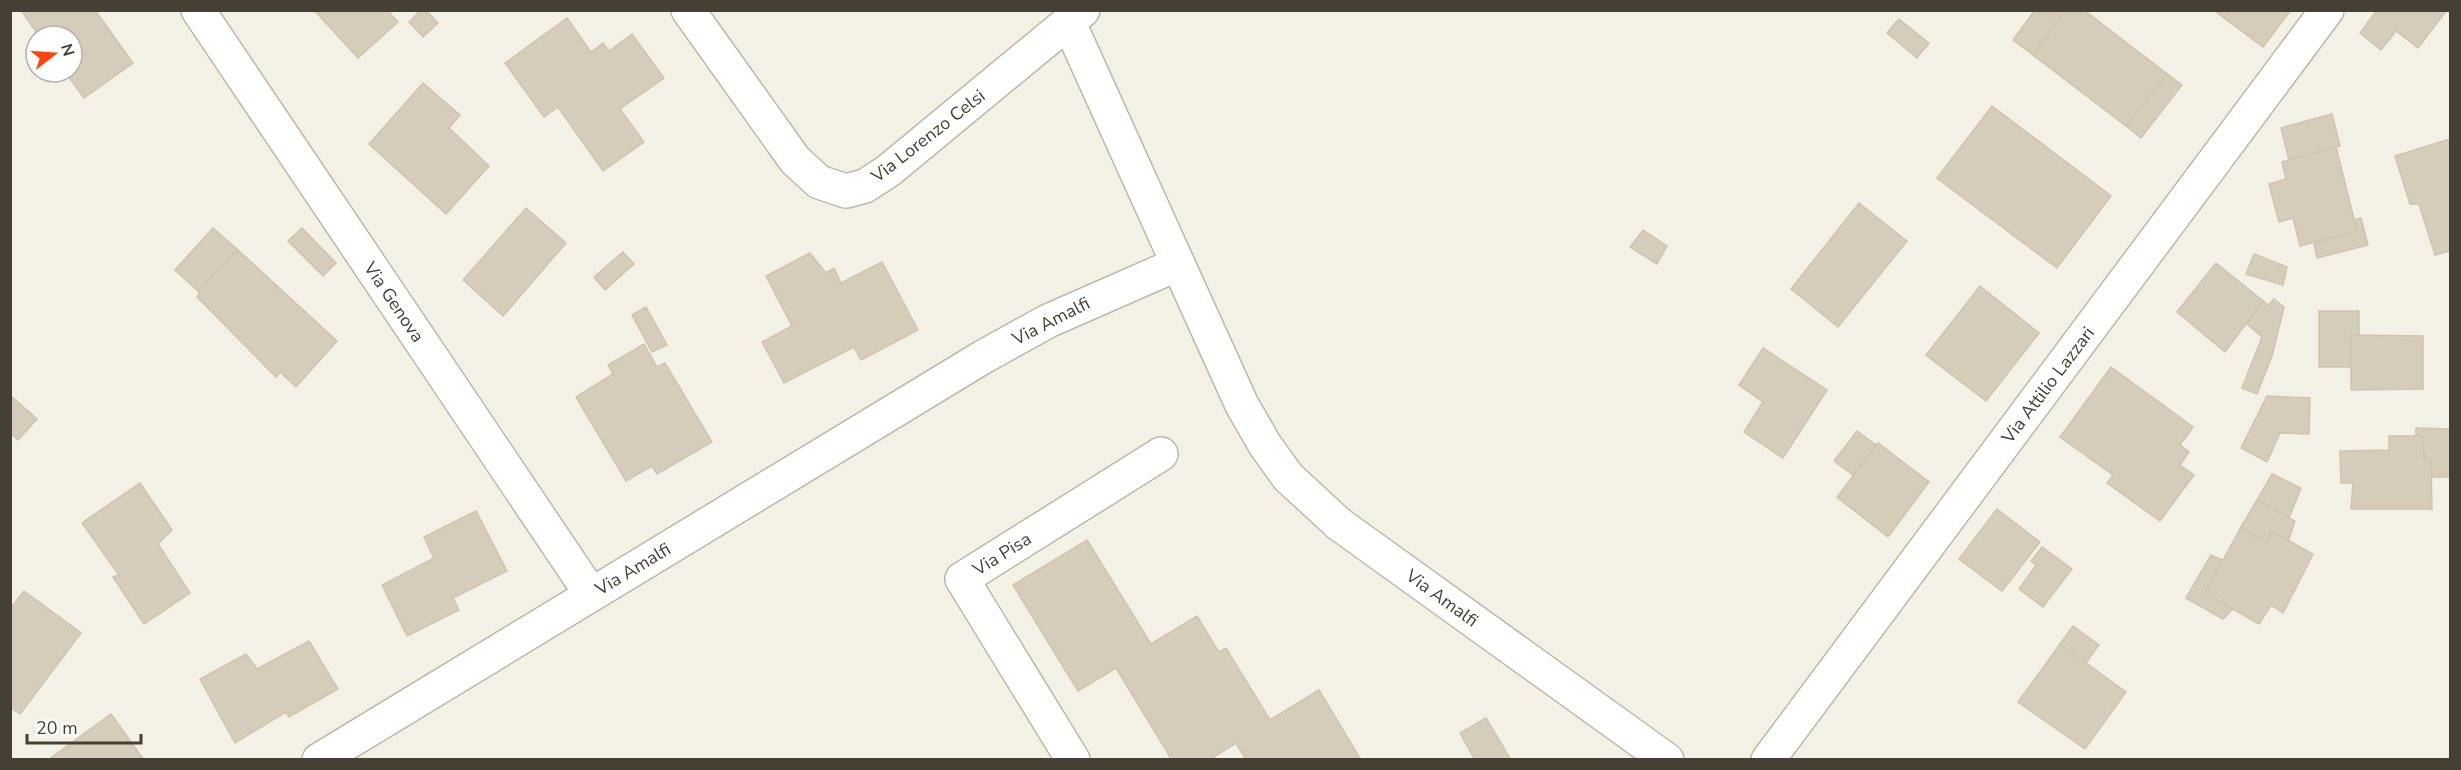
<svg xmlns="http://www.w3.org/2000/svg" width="2461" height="770" font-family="'Nunito Sans',sans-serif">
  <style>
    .building { fill: #d5ccba; stroke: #d0c4ad; stroke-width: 1.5 }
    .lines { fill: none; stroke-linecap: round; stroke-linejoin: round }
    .minor-casing { stroke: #bfb8a7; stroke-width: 36 }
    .minor { stroke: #fff; stroke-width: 33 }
    .labels { text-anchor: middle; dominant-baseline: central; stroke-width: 4.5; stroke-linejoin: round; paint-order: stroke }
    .street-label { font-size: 18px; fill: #464034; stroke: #fff }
  </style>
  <rect width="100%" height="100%" fill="#f3f0e5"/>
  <g class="building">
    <polygon points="21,10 95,10 133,63 84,98 65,72 72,72 72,36 39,36"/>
    <polygon points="314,10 387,10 398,22 358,58"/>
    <polygon points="421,10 426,10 438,23 423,37 409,22"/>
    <polygon points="2035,10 2066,10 2033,55 2013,40"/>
    <polygon points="2066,10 2084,10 2167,74 2126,126 2033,55"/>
    <polygon points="2214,10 2230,10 2224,18"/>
    <polygon points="2230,10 2291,10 2263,47 2224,18"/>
    <polygon points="2377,10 2447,10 2418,48 2396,31 2381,50 2360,33"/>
    <polygon points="567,18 591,52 603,43 609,51 632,34 664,78 620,109 644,142 603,171 558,107 544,117 505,63"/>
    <polygon points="1899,19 1929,43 1917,58 1887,33"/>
    <polygon points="2167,74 2182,85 2141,138 2126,126"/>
    <polygon points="423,83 460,115 449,128 489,166 446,214 369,144"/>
    <polygon points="1992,106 2111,196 2057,268 1937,178"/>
    <polygon points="2332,114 2340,146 2289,160 2281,128"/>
    <polygon points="2450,139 2450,251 2435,255 2419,204 2410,204 2395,156"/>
    <polygon points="2336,147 2357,231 2300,246 2293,218 2279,222 2269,184 2286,179 2282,162"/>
    <polygon points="1859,203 1907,241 1838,327 1791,289"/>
    <polygon points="526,208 566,243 503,316 463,280"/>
    <polygon points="2361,218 2368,245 2317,258 2314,243 2357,231 2354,220"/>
    <polygon points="213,228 238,250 198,291 175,270"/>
    <polygon points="302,228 336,263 323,276 288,241"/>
    <polygon points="1643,230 1667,246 1657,264 1630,247"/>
    <polygon points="238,250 337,341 296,387 280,372 276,377 197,297 200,293 198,291"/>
    <polygon points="623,252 634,264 605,290 594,277"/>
    <polygon points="810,253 826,273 834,268 841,283 882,262 918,330 861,360 854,347 784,383 762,342 792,326 766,276"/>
    <polygon points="2254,254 2287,267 2283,285 2246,274"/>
    <polygon points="2216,263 2263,301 2225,352 2177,312"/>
    <polygon points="1980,286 2039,333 1986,401 1926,355"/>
    <polygon points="2274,299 2284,307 2272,356 2257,394 2242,388 2262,337 2247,324 2263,301 2268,305"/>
    <polygon points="646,307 667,345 652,352 632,315"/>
    <polygon points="2319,311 2359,311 2359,336 2351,335 2350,367 2319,367"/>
    <polygon points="2351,335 2423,336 2423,389 2351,390"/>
    <polygon points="644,344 657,367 665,363 712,442 657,474 652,466 626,481 576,397 613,374 608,365"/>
    <polygon points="1763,348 1827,390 1783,458 1744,432 1763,402 1739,385"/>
    <polygon points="2111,367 2193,427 2180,445 2189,452 2180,465 2194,475 2160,521 2107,483 2113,475 2060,437"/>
    <polygon points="10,395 37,419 18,440 10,433"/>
    <polygon points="2267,396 2310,398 2309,434 2280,433 2267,462 2241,448"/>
    <polygon points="2416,428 2450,429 2450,477 2431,477 2431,460 2424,459 2422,436 2416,435"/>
    <polygon points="1857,431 1876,445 1853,475 1834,461"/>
    <polygon points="2389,436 2422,436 2424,459 2431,460 2432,509 2351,509 2353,483 2341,483 2340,451 2389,450"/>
    <polygon points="1878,443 1929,482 1888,537 1837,497"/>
    <polygon points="2272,474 2301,488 2289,518 2257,500"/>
    <polygon points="140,483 172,530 158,544 190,593 144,624 113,577 119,575 82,523"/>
    <polygon points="2257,500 2295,521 2288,542 2271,531 2267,543 2241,527"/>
    <polygon points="1997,509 2040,542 2002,591 1959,559"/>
    <polygon points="476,511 507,571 453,598 459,610 407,636 382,585 434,558 424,537"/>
    <polygon points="2241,527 2267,543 2271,531 2313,554 2283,613 2271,605 2259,624 2205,593"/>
    <polygon points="1087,540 1151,644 1197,616 1219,652 1226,648 1270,720 1319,690 1361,760 1246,760 1236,743 1209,760 1172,760 1116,668 1078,691 1013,585"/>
    <polygon points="2042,547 2072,569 2043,607 2019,589 2036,565 2031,561"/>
    <polygon points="2211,555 2223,560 2205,593 2233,609 2223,619 2186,598"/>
    <polygon points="24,591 81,633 20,714 10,707 10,609"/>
    <polygon points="2073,626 2099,645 2086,663 2060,644"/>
    <polygon points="309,641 338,689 289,717 286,712 235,743 200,679 246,654 257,669"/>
    <polygon points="2060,644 2126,692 2085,749 2018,702"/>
    <polygon points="111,714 144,760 48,760"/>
    <polygon points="1486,718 1511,760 1475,760 1460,733"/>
  </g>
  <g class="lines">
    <g class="minor-casing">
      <g id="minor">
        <polyline points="198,10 591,594"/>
        <polyline points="688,10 795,160 819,182 846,191 865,186 888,171 1083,10"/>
        <polyline points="1069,23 1178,264"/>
        <polyline points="319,760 983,357 1048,321 1178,264 1242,405 1265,445 1288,477 1339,524 1667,760"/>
        <polyline points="1073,760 962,579 1161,454"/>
        <polyline points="1768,760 2327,10"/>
      </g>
    </g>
    <use href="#minor" class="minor"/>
  </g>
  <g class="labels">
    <g class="street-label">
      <text transform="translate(928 136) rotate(-38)">Via Lorenzo Celsi</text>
      <text transform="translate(394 302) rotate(56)">Via Genova</text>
      <text transform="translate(1051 321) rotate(-27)">Via Amalfi</text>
      <text transform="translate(2048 385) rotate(-53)">Via Attilio Lazzari</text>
      <text transform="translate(1002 554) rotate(-32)">Via Pisa</text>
      <text transform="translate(633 569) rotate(-31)">Via Amalfi</text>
      <text transform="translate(1442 598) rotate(36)">Via Amalfi</text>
    </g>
  </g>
  <rect width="2461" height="770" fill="none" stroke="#464034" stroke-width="24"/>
  <g transform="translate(54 54) rotate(73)"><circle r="28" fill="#ffffff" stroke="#b5b3ae" stroke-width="1.5"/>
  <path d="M0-4.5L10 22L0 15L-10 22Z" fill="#ff4210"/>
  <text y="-9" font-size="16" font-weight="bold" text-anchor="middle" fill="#464034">N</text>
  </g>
  <path d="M27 734v9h114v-9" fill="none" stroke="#464034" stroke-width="3"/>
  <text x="36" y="734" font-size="18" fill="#464034" stroke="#ffffff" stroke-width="4.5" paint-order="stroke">20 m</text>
</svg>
